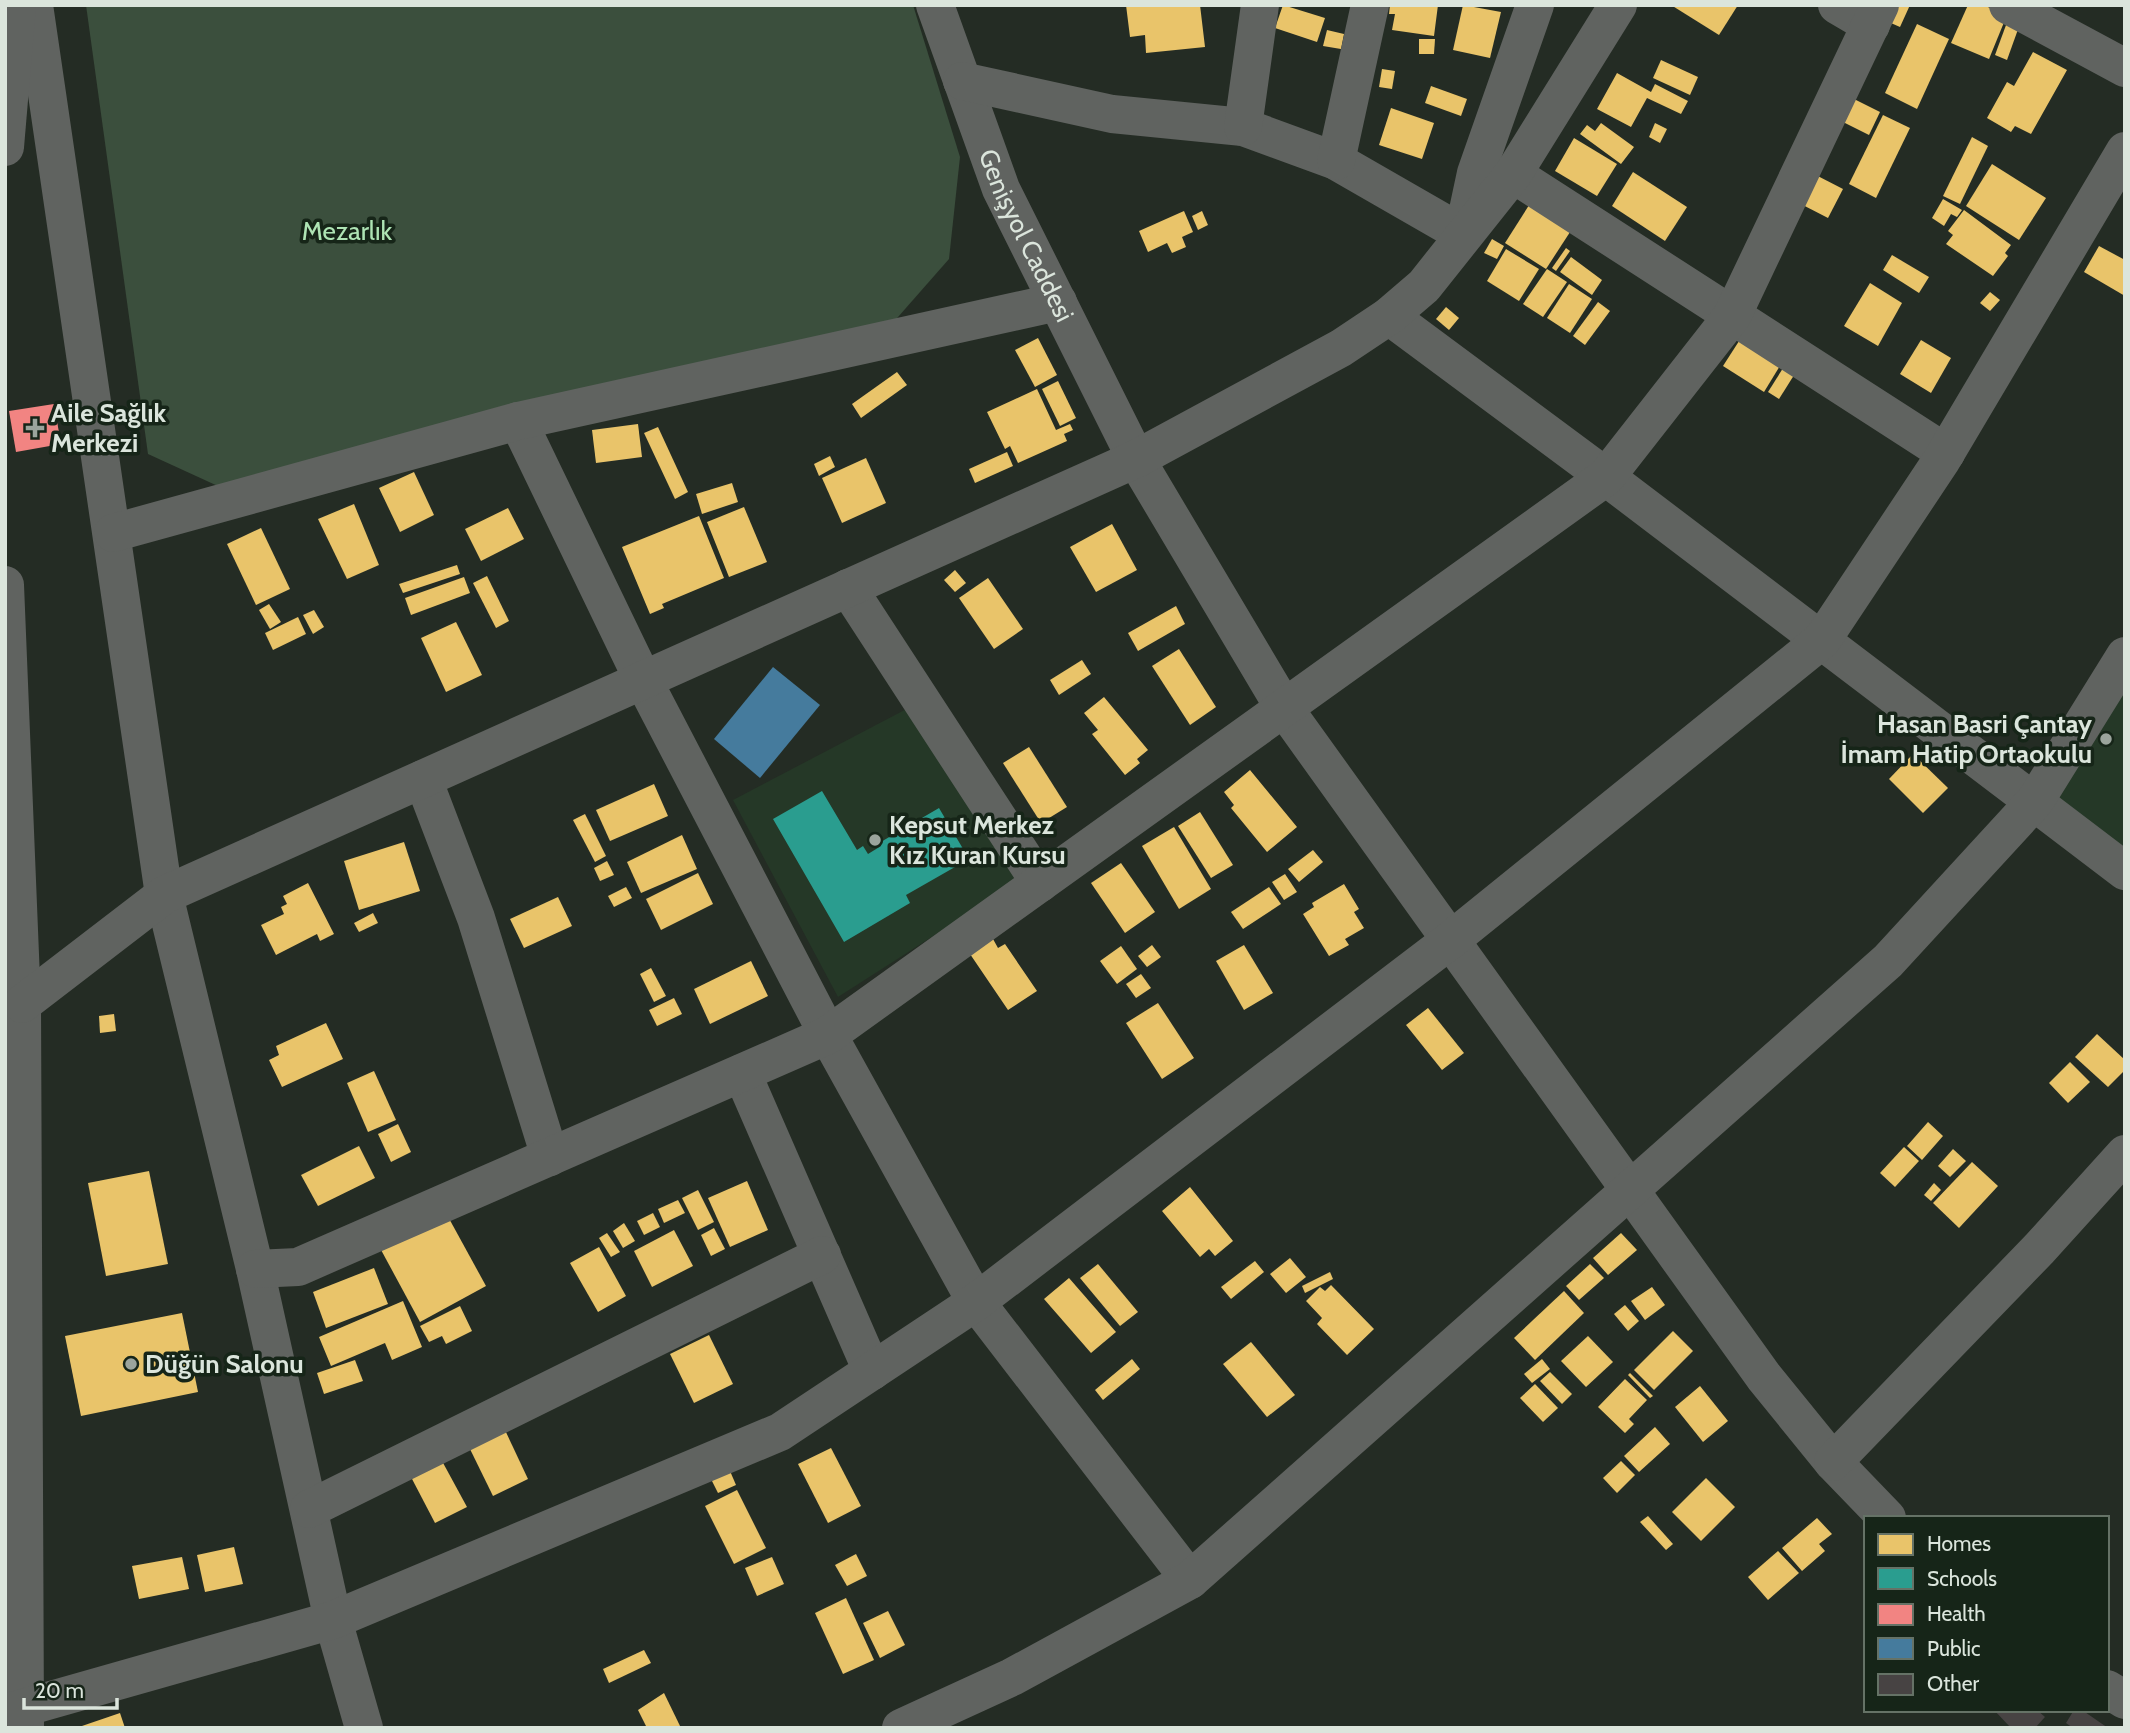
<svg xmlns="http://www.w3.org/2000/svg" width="2130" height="1733" font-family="Cabin,sans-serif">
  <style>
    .built { fill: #253827 }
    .green { fill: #3b4f3d }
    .homes { fill: #e9c46a }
    .schools { fill: #2a9d8f }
    .health { fill: #f28482 }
    .public { fill: #457b9d }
    .building { fill: #474343 }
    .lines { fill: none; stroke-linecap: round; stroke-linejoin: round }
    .minor { stroke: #606360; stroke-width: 38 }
    .poi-dot { fill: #9ba49c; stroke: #162518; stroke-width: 2.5 }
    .labels { text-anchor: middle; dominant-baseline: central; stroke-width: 7; stroke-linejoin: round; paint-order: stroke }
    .park-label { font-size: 26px; fill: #aee4b4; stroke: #162518 }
    .street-label { font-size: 26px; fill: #dbe5dc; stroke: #162518 }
    .poi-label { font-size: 26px; font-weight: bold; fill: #dbe5dc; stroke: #162518; text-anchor: start }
  </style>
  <rect width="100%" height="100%" fill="#242c24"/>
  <g class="built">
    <polygon points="2125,679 2125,848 2050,800"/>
    <polygon points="916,704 1019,881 838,997 733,800"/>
  </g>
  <polygon class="green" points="86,5 913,5 960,157 949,259 862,358 220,487 148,454"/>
  <g class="homes">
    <polygon points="1126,5 1200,5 1205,47 1146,53 1145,35 1130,37"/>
    <polygon points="1283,5 1325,18 1317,42 1275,28"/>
    <polygon points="1390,5 1438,5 1434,36 1392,30 1395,14 1389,14"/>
    <polygon points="1463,5 1501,12 1490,58 1453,50"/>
    <polygon points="1671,5 1738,5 1719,35"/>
    <polygon points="1890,5 1910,5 1900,27 1884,20"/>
    <polygon points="1968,5 1983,5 2007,15 1989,59 1951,43"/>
    <polygon points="2009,17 2021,21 2007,60 1995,55"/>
    <polygon points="1917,24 1949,39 1917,109 1885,93"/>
    <polygon points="1327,30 1344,34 1341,49 1323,46"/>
    <polygon points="1419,39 1435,39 1434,54 1419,54"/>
    <polygon points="2033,52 2067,70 2031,134 2015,126 2011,132 1987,118 2007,82 2014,86"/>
    <polygon points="1661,60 1698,77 1690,95 1653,78"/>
    <polygon points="1382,69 1395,71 1392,89 1379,87"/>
    <polygon points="1617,73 1651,92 1655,84 1688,101 1681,114 1647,98 1631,127 1597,109"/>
    <polygon points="1431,86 1467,99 1461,116 1425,103"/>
    <polygon points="1850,97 1880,112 1869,135 1839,120"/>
    <polygon points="1391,108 1434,123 1422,159 1379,145"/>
    <polygon points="1883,115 1910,128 1876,198 1849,184"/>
    <polygon points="1601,123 1634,147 1621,164 1580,134 1587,125 1595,131"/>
    <polygon points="1655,123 1667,129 1660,143 1649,137"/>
    <polygon points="1972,137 1988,146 1960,204 1943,196"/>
    <polygon points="1574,138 1617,164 1597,196 1555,171"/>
    <polygon points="1992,164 2046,198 2019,240 1966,206"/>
    <polygon points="1633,172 1687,207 1665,241 1612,206"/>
    <polygon points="1810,172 1843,189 1828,218 1795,201"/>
    <polygon points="1943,199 1962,210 1957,217 1951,214 1944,226 1932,218"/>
    <polygon points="1531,202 1572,229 1546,269 1505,243"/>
    <polygon points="1964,210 2011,245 2005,253 2008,256 1993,276 1946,244 1953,235 1948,231"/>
    <polygon points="1184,211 1193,232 1182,237 1186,247 1172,253 1167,243 1148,252 1139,231"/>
    <polygon points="1202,211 1208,225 1198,230 1192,216"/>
    <polygon points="1492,239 1504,246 1497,259 1484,253"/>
    <polygon points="2099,246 2125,260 2125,296 2084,272"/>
    <polygon points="1566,248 1570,251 1556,271 1552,268"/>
    <polygon points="1506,249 1539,269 1519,301 1487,281"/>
    <polygon points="1892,255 1929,277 1919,293 1883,270"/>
    <polygon points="1571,257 1602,280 1592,295 1560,272"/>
    <polygon points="1547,269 1567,282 1543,317 1523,304"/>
    <polygon points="1870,283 1902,303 1878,346 1844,326"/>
    <polygon points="1569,284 1592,299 1570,333 1547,318"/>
    <polygon points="1990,292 2000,300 1990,311 1980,303"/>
    <polygon points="1598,302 1610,311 1585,345 1573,336"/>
    <polygon points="1446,307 1459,318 1449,330 1436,319"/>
    <polygon points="1038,338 1057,375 1035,387 1015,350"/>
    <polygon points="1741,338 1781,364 1764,392 1723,366"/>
    <polygon points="1921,340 1951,358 1931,393 1900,374"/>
    <polygon points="1785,365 1796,372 1779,399 1768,392"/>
    <polygon points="897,372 907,385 861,418 852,404"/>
    <polygon points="1058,381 1076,418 1060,426 1042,389"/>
    <polygon points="1037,389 1056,430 1070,424 1073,430 1064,434 1067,441 1018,463 1010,446 1005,449 987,412"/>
    <polygon points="638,424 642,457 596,463 592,430"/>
    <polygon points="658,427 688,492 675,499 644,433"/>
    <polygon points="1007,452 1013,466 975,483 969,469"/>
    <polygon points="830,456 835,467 819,476 814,464"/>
    <polygon points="866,458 886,503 842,523 822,478"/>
    <polygon points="414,472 434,515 400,532 379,488"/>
    <polygon points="732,483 738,502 702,514 696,494"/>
    <polygon points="354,504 379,565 347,579 318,519"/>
    <polygon points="744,507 767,562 729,577 707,522"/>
    <polygon points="508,508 524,539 481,561 465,529"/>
    <polygon points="699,516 724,578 662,604 664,608 650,614 622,547"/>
    <polygon points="1112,524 1137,570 1096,592 1070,547"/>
    <polygon points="261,528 290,589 256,605 227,544"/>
    <polygon points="457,565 460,574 403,593 399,584"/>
    <polygon points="955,570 966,583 955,592 944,580"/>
    <polygon points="487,576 509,621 496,628 473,583"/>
    <polygon points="464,577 470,593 411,615 405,598"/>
    <polygon points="988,578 1023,629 994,649 959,598"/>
    <polygon points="269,604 281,622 270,629 259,610"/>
    <polygon points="1176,606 1185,624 1138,651 1128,633"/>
    <polygon points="314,610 324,627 313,634 303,615"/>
    <polygon points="298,617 306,634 273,650 265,633"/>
    <polygon points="456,622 482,675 446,692 421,638"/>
    <polygon points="1179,649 1216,707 1190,725 1152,666"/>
    <polygon points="1082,660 1091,674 1059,695 1050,680"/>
    <polygon points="1104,697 1148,750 1137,759 1140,763 1125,775 1092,734 1098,730 1084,713"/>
    <polygon points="1029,747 1067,807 1041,823 1003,763"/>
    <polygon points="1913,754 1948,788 1923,813 1889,779"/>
    <polygon points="1250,770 1297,827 1267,852 1231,808 1234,805 1224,792"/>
    <polygon points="654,784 668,816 610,841 596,810"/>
    <polygon points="1200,812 1233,865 1211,878 1178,826"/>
    <polygon points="585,814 606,856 595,862 573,820"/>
    <polygon points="1174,827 1211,889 1179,909 1142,846"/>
    <polygon points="682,835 697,869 641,893 627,862"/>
    <polygon points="404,842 420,891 359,910 344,861"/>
    <polygon points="1313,850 1323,862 1299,882 1288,869"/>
    <polygon points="607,861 614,875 600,881 594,868"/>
    <polygon points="1121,863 1155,912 1125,933 1091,883"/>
    <polygon points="698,873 713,904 661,930 646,899"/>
    <polygon points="1285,874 1297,892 1284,900 1272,882"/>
    <polygon points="308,883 334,934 320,941 317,934 276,955 261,925 284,914 281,907 287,904 283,896"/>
    <polygon points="1344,884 1359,909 1354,912 1364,928 1345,939 1349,945 1329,956 1303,914 1314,907 1312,903"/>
    <polygon points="626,887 632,898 614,907 608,896"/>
    <polygon points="1269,887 1281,904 1243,929 1231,912"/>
    <polygon points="558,897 572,926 524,948 510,919"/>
    <polygon points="373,913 378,923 359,932 354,923"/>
    <polygon points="993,939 998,948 1005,944 1037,991 1008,1010 970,954"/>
    <polygon points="1152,945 1161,957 1147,967 1138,956"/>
    <polygon points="1244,945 1273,993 1244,1010 1216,961"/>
    <polygon points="1121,946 1137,969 1117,984 1100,961"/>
    <polygon points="751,961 768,996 710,1024 694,989"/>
    <polygon points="651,968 666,996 654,1002 640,974"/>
    <polygon points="1141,974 1151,988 1136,998 1126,984"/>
    <polygon points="674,998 682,1014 657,1026 649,1010"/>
    <polygon points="1158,1003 1194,1058 1162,1079 1126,1023"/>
    <polygon points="1428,1008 1464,1053 1442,1070 1406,1025"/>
    <polygon points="114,1014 116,1031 100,1033 99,1016"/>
    <polygon points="326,1023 343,1059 282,1087 269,1060 279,1055 276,1046"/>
    <polygon points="2097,1034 2125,1060 2125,1070 2108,1087 2075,1057"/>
    <polygon points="2070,1062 2090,1082 2068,1103 2049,1083"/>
    <polygon points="374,1071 396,1120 368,1132 347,1083"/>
    <polygon points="1928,1122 1943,1136 1922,1160 1907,1146"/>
    <polygon points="398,1124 411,1152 391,1162 378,1134"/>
    <polygon points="359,1146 375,1178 318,1206 301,1175"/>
    <polygon points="1904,1147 1919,1161 1895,1187 1880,1173"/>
    <polygon points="1953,1149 1966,1161 1950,1177 1938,1166"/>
    <polygon points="1972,1162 1998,1186 1959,1228 1933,1203"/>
    <polygon points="149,1171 168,1264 106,1276 88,1183"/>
    <polygon points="747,1181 768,1230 730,1247 708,1198"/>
    <polygon points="1934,1183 1941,1190 1931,1201 1924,1195"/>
    <polygon points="1190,1187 1233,1241 1215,1256 1209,1249 1200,1257 1162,1211"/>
    <polygon points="698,1190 714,1222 698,1230 682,1198"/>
    <polygon points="678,1200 685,1213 664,1223 658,1209"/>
    <polygon points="446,1213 486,1286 420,1322 380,1248"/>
    <polygon points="653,1213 660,1227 644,1235 637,1221"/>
    <polygon points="624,1223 635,1241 623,1248 613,1231"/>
    <polygon points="714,1228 725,1249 711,1256 701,1235"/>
    <polygon points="674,1230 693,1266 652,1287 634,1251"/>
    <polygon points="607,1233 620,1252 611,1257 599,1238"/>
    <polygon points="1621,1233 1637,1250 1608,1275 1593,1258"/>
    <polygon points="599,1247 626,1296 598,1312 570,1263"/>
    <polygon points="1290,1258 1306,1277 1286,1293 1270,1274"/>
    <polygon points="1255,1261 1264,1272 1231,1299 1221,1287"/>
    <polygon points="1098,1264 1138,1312 1120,1326 1080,1278"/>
    <polygon points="1590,1264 1604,1278 1579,1300 1566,1286"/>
    <polygon points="374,1268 388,1304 326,1328 313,1292"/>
    <polygon points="1330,1272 1333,1279 1305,1293 1302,1286"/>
    <polygon points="1069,1278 1116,1332 1091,1353 1044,1299"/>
    <polygon points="1331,1285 1374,1329 1347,1355 1317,1324 1322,1318 1306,1301 1320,1287 1325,1291"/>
    <polygon points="1652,1287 1665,1305 1645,1320 1631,1301"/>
    <polygon points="1564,1291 1584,1313 1535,1360 1514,1338"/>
    <polygon points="403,1301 422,1347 392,1360 385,1343 331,1366 319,1337"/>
    <polygon points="1625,1305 1639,1321 1628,1331 1614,1314"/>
    <polygon points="460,1306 472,1331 446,1344 442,1336 429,1342 420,1326"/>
    <polygon points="182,1313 198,1392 81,1416 65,1336"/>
    <polygon points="1673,1331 1693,1351 1654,1390 1634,1370"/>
    <polygon points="709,1335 733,1384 694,1403 670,1354"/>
    <polygon points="1588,1336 1613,1362 1586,1387 1561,1361"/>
    <polygon points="1251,1342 1295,1395 1267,1417 1223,1364"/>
    <polygon points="1132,1359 1140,1369 1103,1400 1095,1390"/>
    <polygon points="1542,1359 1550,1369 1532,1383 1524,1374"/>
    <polygon points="355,1360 363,1381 324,1394 317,1373"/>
    <polygon points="1550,1372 1572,1394 1562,1404 1540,1381"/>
    <polygon points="1630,1373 1653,1396 1650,1398 1628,1375"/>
    <polygon points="1625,1379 1647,1400 1629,1419 1634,1424 1625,1433 1598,1407"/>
    <polygon points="1535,1384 1558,1408 1543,1422 1520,1398"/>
    <polygon points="1700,1386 1728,1421 1703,1442 1675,1407"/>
    <polygon points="1655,1427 1670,1444 1639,1472 1624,1456"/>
    <polygon points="505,1430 528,1479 493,1496 469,1447"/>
    <polygon points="831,1448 861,1506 828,1523 798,1464"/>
    <polygon points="442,1461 467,1507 435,1523 411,1477"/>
    <polygon points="1621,1461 1635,1475 1617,1493 1603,1478"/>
    <polygon points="730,1471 736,1485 718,1493 711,1479"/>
    <polygon points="1706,1478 1735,1507 1701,1541 1672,1512"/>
    <polygon points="737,1490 766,1548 734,1564 705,1506"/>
    <polygon points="1648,1516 1673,1544 1666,1550 1640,1522"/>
    <polygon points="1817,1518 1832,1534 1819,1544 1825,1551 1802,1571 1782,1548"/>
    <polygon points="234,1547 243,1584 205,1592 197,1555"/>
    <polygon points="1778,1551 1799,1573 1768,1600 1748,1577"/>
    <polygon points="856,1554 867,1576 847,1586 835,1565"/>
    <polygon points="182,1557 189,1589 139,1599 132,1566"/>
    <polygon points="772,1557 784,1584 757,1596 745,1568"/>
    <polygon points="846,1598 874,1660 843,1674 815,1613"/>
    <polygon points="888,1611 905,1645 880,1658 863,1623"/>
    <polygon points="644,1650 651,1663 609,1683 603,1669"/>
    <polygon points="664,1693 681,1728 647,1728 638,1710"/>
    <polygon points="120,1713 125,1728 79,1728 79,1727"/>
  </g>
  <polygon class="schools" points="822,791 857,850 863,846 868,854 881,846 879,843 939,808 969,859 906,895 910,903 844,942 773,819"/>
  <polygon class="health" points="54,404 61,444 16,452 9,411"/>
  <polygon class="public" points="773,667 820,705 760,778 714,739"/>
  <g class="building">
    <polygon points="1994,1710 2037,1710 2045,1717 2035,1728 2011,1728"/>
    <polygon points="2074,1710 2082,1710 2108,1728 2073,1728 2066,1723"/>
  </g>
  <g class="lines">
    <g class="minor">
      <polyline points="34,5 164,895 255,1269 333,1620 364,1728"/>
      <path id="s1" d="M935 5 1001 189 1136 459 1284 708 1764 1377 1833 1462 1887 1518"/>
      <polyline points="1837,5 1871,25"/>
      <polyline points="2008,5 2125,68"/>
      <polyline points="962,81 1112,114 1243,127 1336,161 1463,234 1476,173 1535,5"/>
      <polyline points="1243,127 1260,5"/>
      <polyline points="5,147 17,5"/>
      <polyline points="1336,161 1370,5"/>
      <polyline points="1513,174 1946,453"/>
      <polyline points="1389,316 1606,477 2125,871"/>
      <polyline points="518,421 643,680 828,1035 976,1302 1190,1580"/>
      <polyline points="113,533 518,421 1058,302"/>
      <polyline points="5,585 22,1004 25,1728"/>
      <polyline points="848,588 1040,883"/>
      <polyline points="423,779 476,918 550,1157"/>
      <polyline points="22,1004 164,895 1136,459 1341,348 1389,316 1424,286 1513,174 1618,5"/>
      <polyline points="742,1073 872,1371"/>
      <polyline points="255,1269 298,1267 828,1035 1606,477 1732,316 1880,5"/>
      <polyline points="1833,1462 2039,1249 2125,1154"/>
      <polyline points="309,1509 822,1255"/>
      <polyline points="2107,1689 2125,1700"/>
      <polyline points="5,1713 333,1620 780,1432 976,1302 1452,939 1822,640 1941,461 2125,151"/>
      <polyline points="901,1728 1012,1677 1190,1580 1888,961 2035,801 2125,656"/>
    </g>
  </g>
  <g class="poi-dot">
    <path d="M31.5 417.5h7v7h7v7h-7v7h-7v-7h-7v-7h7z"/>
    <circle cx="2106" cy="739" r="7"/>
    <circle cx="875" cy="840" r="7"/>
    <circle cx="131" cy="1364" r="7"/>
  </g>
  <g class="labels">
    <g class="park-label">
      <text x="347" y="231">Mezarlık</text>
    </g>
    <g class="street-label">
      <text stroke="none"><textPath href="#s1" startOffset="248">Genişyol Caddesi</textPath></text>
    </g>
    <g class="poi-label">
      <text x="51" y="413">Aile Sağlık<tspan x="51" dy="30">Merkezi</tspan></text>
      <text x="2092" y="724" text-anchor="end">Hasan Basri Çantay<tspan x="2092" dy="30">İmam Hatip Ortaokulu</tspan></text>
      <text x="889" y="825">Kepsut Merkez<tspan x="889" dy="30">Kız Kuran Kursu</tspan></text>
      <text x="145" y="1364">Düğün Salonu</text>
    </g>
  </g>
  <rect width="2130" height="1733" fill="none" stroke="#dbe5dc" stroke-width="14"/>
  <rect x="1864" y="1516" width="245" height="196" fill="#162518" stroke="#657266" stroke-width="2"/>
  <rect x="1878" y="1534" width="35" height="21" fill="#e9c46a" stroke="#657266" stroke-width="2"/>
  <text x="1927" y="1551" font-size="21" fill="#dbe5dc">Homes</text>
  <rect x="1878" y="1568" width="35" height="21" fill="#2a9d8f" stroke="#657266" stroke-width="2"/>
  <text x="1927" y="1586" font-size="21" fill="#dbe5dc">Schools</text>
  <rect x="1878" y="1604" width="35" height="21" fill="#f28482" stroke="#657266" stroke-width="2"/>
  <text x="1927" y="1621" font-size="21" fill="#dbe5dc">Health</text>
  <rect x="1878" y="1638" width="35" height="21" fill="#457b9d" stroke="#657266" stroke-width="2"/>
  <text x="1927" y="1656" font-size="21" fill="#dbe5dc">Public</text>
  <rect x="1878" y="1674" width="35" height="21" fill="#474343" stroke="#657266" stroke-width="2"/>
  <text x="1927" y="1691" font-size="21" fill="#dbe5dc">Other</text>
  <path d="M24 1698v10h93v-10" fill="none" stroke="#dbe5dc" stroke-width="3.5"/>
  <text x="35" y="1698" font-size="21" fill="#dbe5dc" stroke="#162518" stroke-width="5" paint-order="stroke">20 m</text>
</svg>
